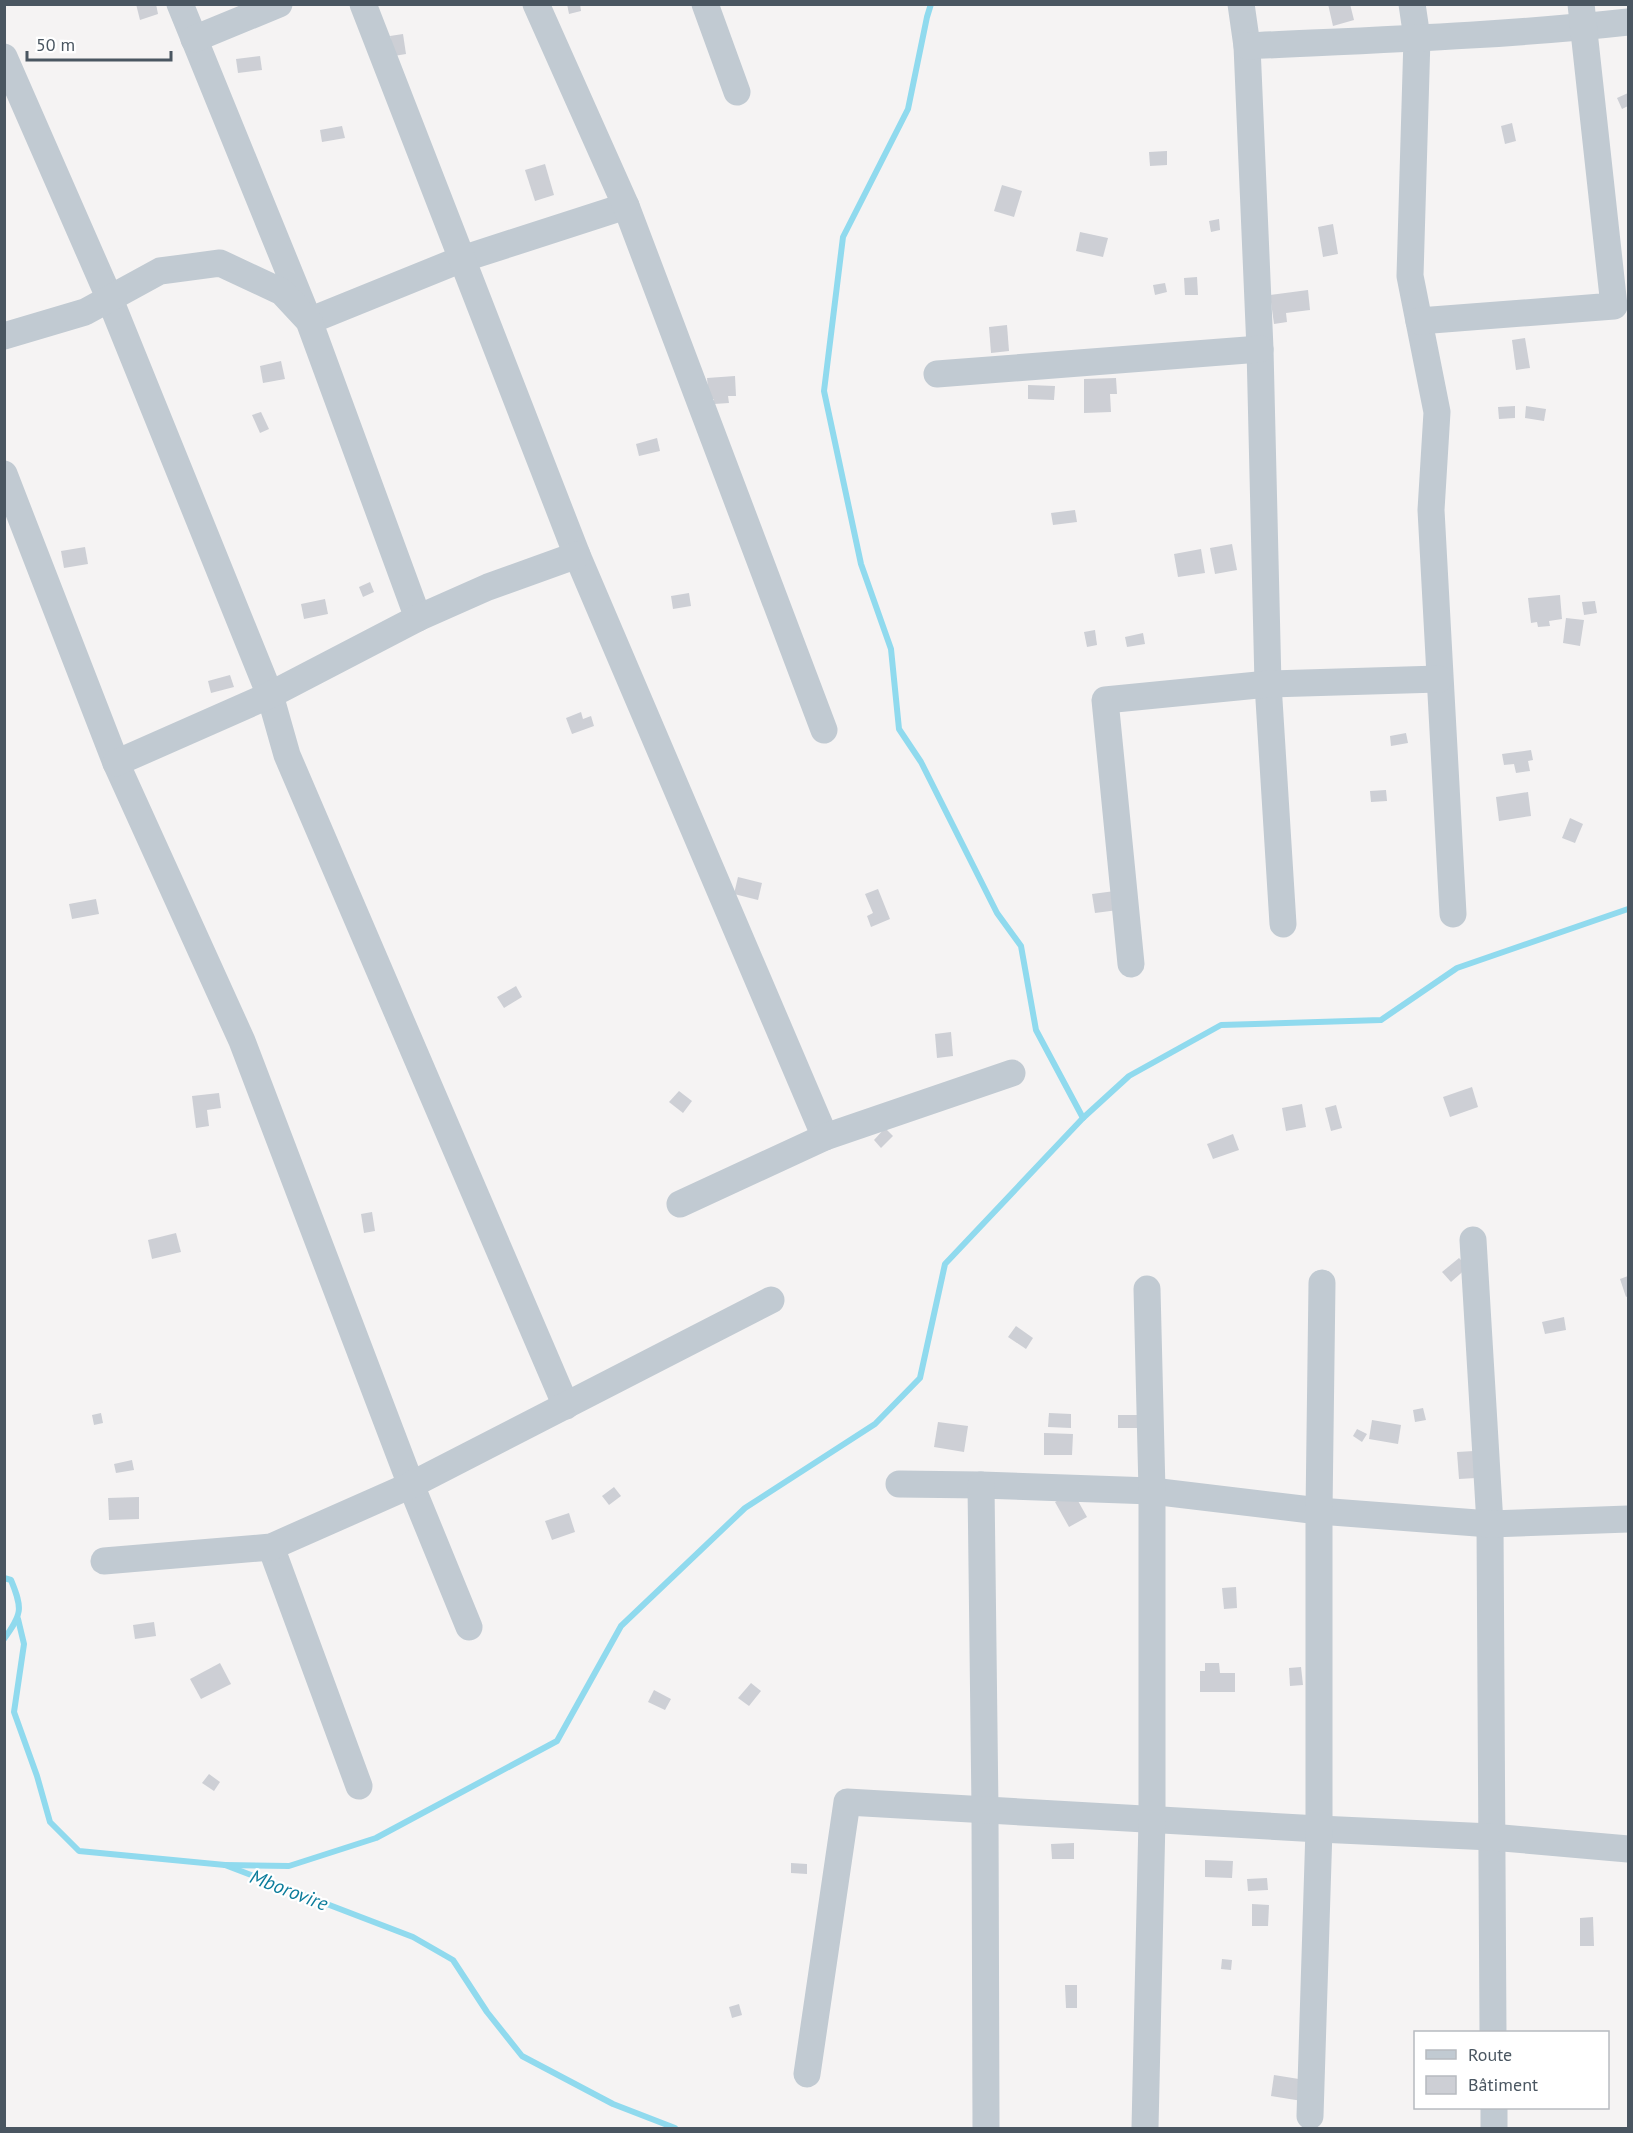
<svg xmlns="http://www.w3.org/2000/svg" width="1633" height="2133" font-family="'PT Sans',sans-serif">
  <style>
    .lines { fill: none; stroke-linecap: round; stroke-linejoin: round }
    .stream { stroke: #90daee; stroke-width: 6 }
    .building { fill: #cdcfd5 }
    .minor { stroke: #c1cad2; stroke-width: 27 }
    .labels { text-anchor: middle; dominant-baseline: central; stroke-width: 4.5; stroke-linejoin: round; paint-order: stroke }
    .water-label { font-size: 20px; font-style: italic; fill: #0c7c9b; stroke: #fff }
  </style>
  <rect width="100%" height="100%" fill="#f5f3f3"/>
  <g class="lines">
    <g class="stream">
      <polyline points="931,4 927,17 908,109 843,237 824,391 861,564 891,649 899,729 921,762 997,913 1021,946 1036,1030 1083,1118"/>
      <path d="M4 1578 11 1580C23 1609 22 1614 4 1639"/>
      <polyline points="18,1619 24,1644 14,1712 37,1776 50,1822 79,1851 225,1865 413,1937 453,1960 487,2012 522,2056 613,2104 675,2128"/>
      <polyline points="225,1865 289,1866 376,1838 557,1741 621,1626 745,1508 875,1424 920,1378 945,1264 1083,1118 1129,1076 1221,1025 1381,1020 1457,968 1628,909"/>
    </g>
  </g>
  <g class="building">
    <polygon points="136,4 156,4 158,14 140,20"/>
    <polygon points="567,4 580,4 581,11 569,14"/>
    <polygon points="1328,4 1350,4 1354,20 1333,26"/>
    <polygon points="403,34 406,54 394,56 390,36"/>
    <polygon points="260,56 262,70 238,73 236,59"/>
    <polygon points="1628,93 1628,106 1622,109 1617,98"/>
    <polygon points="1512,123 1516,141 1505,144 1501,126"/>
    <polygon points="342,126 345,138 322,142 320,130"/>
    <polygon points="1167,151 1167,165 1150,166 1149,152"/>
    <polygon points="545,164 554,195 535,201 525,170"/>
    <polygon points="1002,185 1022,191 1014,217 994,211"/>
    <polygon points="1219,219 1220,230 1211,232 1209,221"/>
    <polygon points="1333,224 1338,254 1323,257 1318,227"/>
    <polygon points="1080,232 1108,238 1103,257 1076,251"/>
    <polygon points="1197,277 1198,295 1185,295 1184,278"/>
    <polygon points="1165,283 1167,292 1155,295 1153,285"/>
    <polygon points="1308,290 1310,310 1286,313 1287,322 1274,324 1270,295"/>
    <polygon points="1007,325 1009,351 991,353 989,327"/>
    <polygon points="1525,338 1530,368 1516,370 1512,340"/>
    <polygon points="281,361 285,379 263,383 260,366"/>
    <polygon points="735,376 736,396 728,396 729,403 714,404 714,399 709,399 707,378"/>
    <polygon points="1116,378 1117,394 1110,394 1111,412 1084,413 1084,379"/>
    <polygon points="1028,385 1055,386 1054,400 1028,399"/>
    <polygon points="1515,406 1515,418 1499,419 1498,407"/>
    <polygon points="1526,406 1546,409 1544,421 1525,418"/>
    <polygon points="261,412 269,429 260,433 252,415"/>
    <polygon points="657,438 660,451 639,456 636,444"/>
    <polygon points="1075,510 1077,522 1053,525 1051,513"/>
    <polygon points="1232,544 1237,570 1215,574 1210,548"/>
    <polygon points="85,547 88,564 64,568 61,551"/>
    <polygon points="1201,549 1205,573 1178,577 1174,554"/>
    <polygon points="370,582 374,592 363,597 359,587"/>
    <polygon points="689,593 691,606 673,609 671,596"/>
    <polygon points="1560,595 1562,619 1549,621 1550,626 1538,627 1537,622 1531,623 1528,598"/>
    <polygon points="325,599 328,614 304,619 301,604"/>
    <polygon points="1595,601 1597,613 1584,615 1582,602"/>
    <polygon points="1566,618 1584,620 1580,646 1563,643"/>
    <polygon points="1095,630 1097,645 1087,647 1084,632"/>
    <polygon points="1143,633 1145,644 1127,647 1125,637"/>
    <polygon points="230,675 234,687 211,693 208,681"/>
    <polygon points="581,712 583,719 591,716 594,726 572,734 566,718"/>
    <polygon points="1406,733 1408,743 1391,746 1390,736"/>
    <polygon points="1531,750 1533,760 1528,761 1530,771 1516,773 1514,764 1504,765 1502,754"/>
    <polygon points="1386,790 1387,801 1371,802 1370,791"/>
    <polygon points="1528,792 1531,816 1499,821 1496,797"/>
    <polygon points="1570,818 1583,824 1575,843 1562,838"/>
    <polygon points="738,877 762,883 758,900 734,894"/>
    <polygon points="878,889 890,919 871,927 867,916 873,913 865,894"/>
    <polygon points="1115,891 1118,910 1095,913 1092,894"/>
    <polygon points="96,899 99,914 72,919 69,904"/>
    <polygon points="516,986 522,997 504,1008 497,997"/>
    <polygon points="951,1032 953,1056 937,1058 935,1034"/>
    <polygon points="1472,1087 1478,1107 1450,1117 1443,1097"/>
    <polygon points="679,1091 692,1101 683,1113 669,1102"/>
    <polygon points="219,1093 221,1108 207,1110 209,1126 196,1128 192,1096"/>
    <polygon points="1302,1104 1306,1127 1286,1131 1282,1108"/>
    <polygon points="1336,1105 1342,1128 1331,1131 1325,1108"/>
    <polygon points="885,1128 893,1136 881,1148 874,1140"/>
    <polygon points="1233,1134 1239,1150 1213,1159 1207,1144"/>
    <polygon points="372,1212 375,1231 364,1233 361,1214"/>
    <polygon points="176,1233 181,1252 152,1259 148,1240"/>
    <polygon points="1459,1258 1468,1267 1451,1282 1442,1272"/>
    <polygon points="1628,1276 1628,1296 1626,1297 1620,1279"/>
    <polygon points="1564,1317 1566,1330 1545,1334 1542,1322"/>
    <polygon points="1016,1326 1033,1338 1026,1349 1008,1337"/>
    <polygon points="1423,1408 1426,1420 1415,1422 1413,1410"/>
    <polygon points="101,1413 103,1423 94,1425 92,1415"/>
    <polygon points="1049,1413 1071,1414 1071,1428 1048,1427"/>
    <rect x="1118" y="1415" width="26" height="13"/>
    <polygon points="1372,1420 1401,1425 1398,1444 1369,1439"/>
    <polygon points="938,1422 968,1426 964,1452 934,1447"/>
    <polygon points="1357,1429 1367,1434 1362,1442 1353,1436"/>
    <polygon points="1044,1433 1073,1434 1072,1455 1044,1455"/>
    <polygon points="1474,1451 1476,1478 1459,1479 1457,1452"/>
    <polygon points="132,1460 134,1470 116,1473 114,1464"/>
    <polygon points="614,1487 621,1496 609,1505 602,1496"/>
    <polygon points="1073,1492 1087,1517 1069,1527 1055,1502"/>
    <polygon points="139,1497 139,1519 109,1520 108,1498"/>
    <polygon points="569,1513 575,1532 552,1540 545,1521"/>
    <polygon points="1236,1587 1237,1608 1224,1609 1222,1588"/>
    <polygon points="154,1622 156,1636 135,1639 133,1625"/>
    <polygon points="220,1663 231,1684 201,1699 190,1679"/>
    <polygon points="1205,1663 1219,1663 1220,1673 1235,1673 1235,1692 1200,1692 1200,1671 1205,1671"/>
    <polygon points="1301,1667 1303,1685 1290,1686 1289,1668"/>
    <polygon points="751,1683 761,1691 749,1706 738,1698"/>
    <polygon points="654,1690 671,1699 665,1710 648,1702"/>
    <polygon points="209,1774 220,1782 214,1791 202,1783"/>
    <polygon points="1074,1843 1074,1859 1052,1859 1051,1844"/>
    <polygon points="1205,1860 1233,1861 1232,1878 1205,1877"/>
    <polygon points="791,1863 807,1864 807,1874 791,1873"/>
    <polygon points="1267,1878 1268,1890 1248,1891 1247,1879"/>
    <polygon points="1252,1904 1269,1905 1268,1926 1252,1926"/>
    <polygon points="1593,1917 1594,1946 1580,1946 1580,1918"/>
    <polygon points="1222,1959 1232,1960 1231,1970 1221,1969"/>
    <polygon points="1065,1985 1077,1985 1077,2008 1066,2008"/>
    <polygon points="739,2004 742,2015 732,2018 729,2007"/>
    <polygon points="1274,2075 1305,2080 1302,2101 1271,2096"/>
  </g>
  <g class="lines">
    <g class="minor">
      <polyline points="180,4 309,321 462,259 626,206"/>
      <polyline points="363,4 577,555 825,1137"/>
      <polyline points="536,4 626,206 824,730"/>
      <polyline points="705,4 737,92"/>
      <polyline points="1241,4 1247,46 1260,349 1268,684 1283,924"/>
      <polyline points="1412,4 1417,38 1410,276 1437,412 1431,510 1453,914"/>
      <polyline points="194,39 279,4"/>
      <path d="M1247 46C1374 40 1502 36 1628 22"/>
      <polyline points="4,57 109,297 270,695 287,755 566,1406"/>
      <polyline points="1419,321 1614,306 1581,4"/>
      <polyline points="4,336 85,312 160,271 220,263 282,292 309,321 418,618"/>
      <polyline points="937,374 1260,349"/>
      <polyline points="4,474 116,763 242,1041 411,1485 469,1627"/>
      <polyline points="116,763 270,695 418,618 488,587 577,555"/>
      <polyline points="1131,964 1105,700 1268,684 1439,679"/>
      <polyline points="680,1204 825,1137 1012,1073"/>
      <polyline points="1473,1240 1490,1524 1493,2032"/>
      <polyline points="899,1484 981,1485 1152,1491 1319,1511 1490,1524 1628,1519"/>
      <polyline points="981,1485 985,1810 986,2128"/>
      <polyline points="271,1547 359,1786"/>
      <polyline points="104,1561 271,1547 411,1485 771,1300"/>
      <polyline points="807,2074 847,1802 1319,1829 1491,1837 1628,1849"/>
      <polyline points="1494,2108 1494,2128"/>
      <polyline points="1310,2116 1319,1829 1319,1511 1322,1283"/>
      <polyline points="1145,2128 1152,1819 1152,1491 1147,1289"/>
    </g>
  </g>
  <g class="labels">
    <g class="water-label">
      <text transform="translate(289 1890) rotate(21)">Mborovire</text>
    </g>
  </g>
  <rect width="1633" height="2133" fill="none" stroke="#4a5661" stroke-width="12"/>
  <rect x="1414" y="2031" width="195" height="78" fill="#ffffff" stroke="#b7bbc0" stroke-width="1.5"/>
  <rect x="1426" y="2050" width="30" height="9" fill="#c1cad2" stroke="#b7bbc0" stroke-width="1.5"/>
  <text x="1468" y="2061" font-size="18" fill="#4a5661">Route</text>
  <rect x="1426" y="2076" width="30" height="18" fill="#cdcfd5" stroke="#b7bbc0" stroke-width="1.5"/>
  <text x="1468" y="2091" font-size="18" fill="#4a5661">Bâtiment</text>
  <path d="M27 51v9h144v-9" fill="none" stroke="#4a5661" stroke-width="3"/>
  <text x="36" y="51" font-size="18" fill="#4a5661" stroke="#ffffff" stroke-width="4.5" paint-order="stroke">50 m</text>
</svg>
